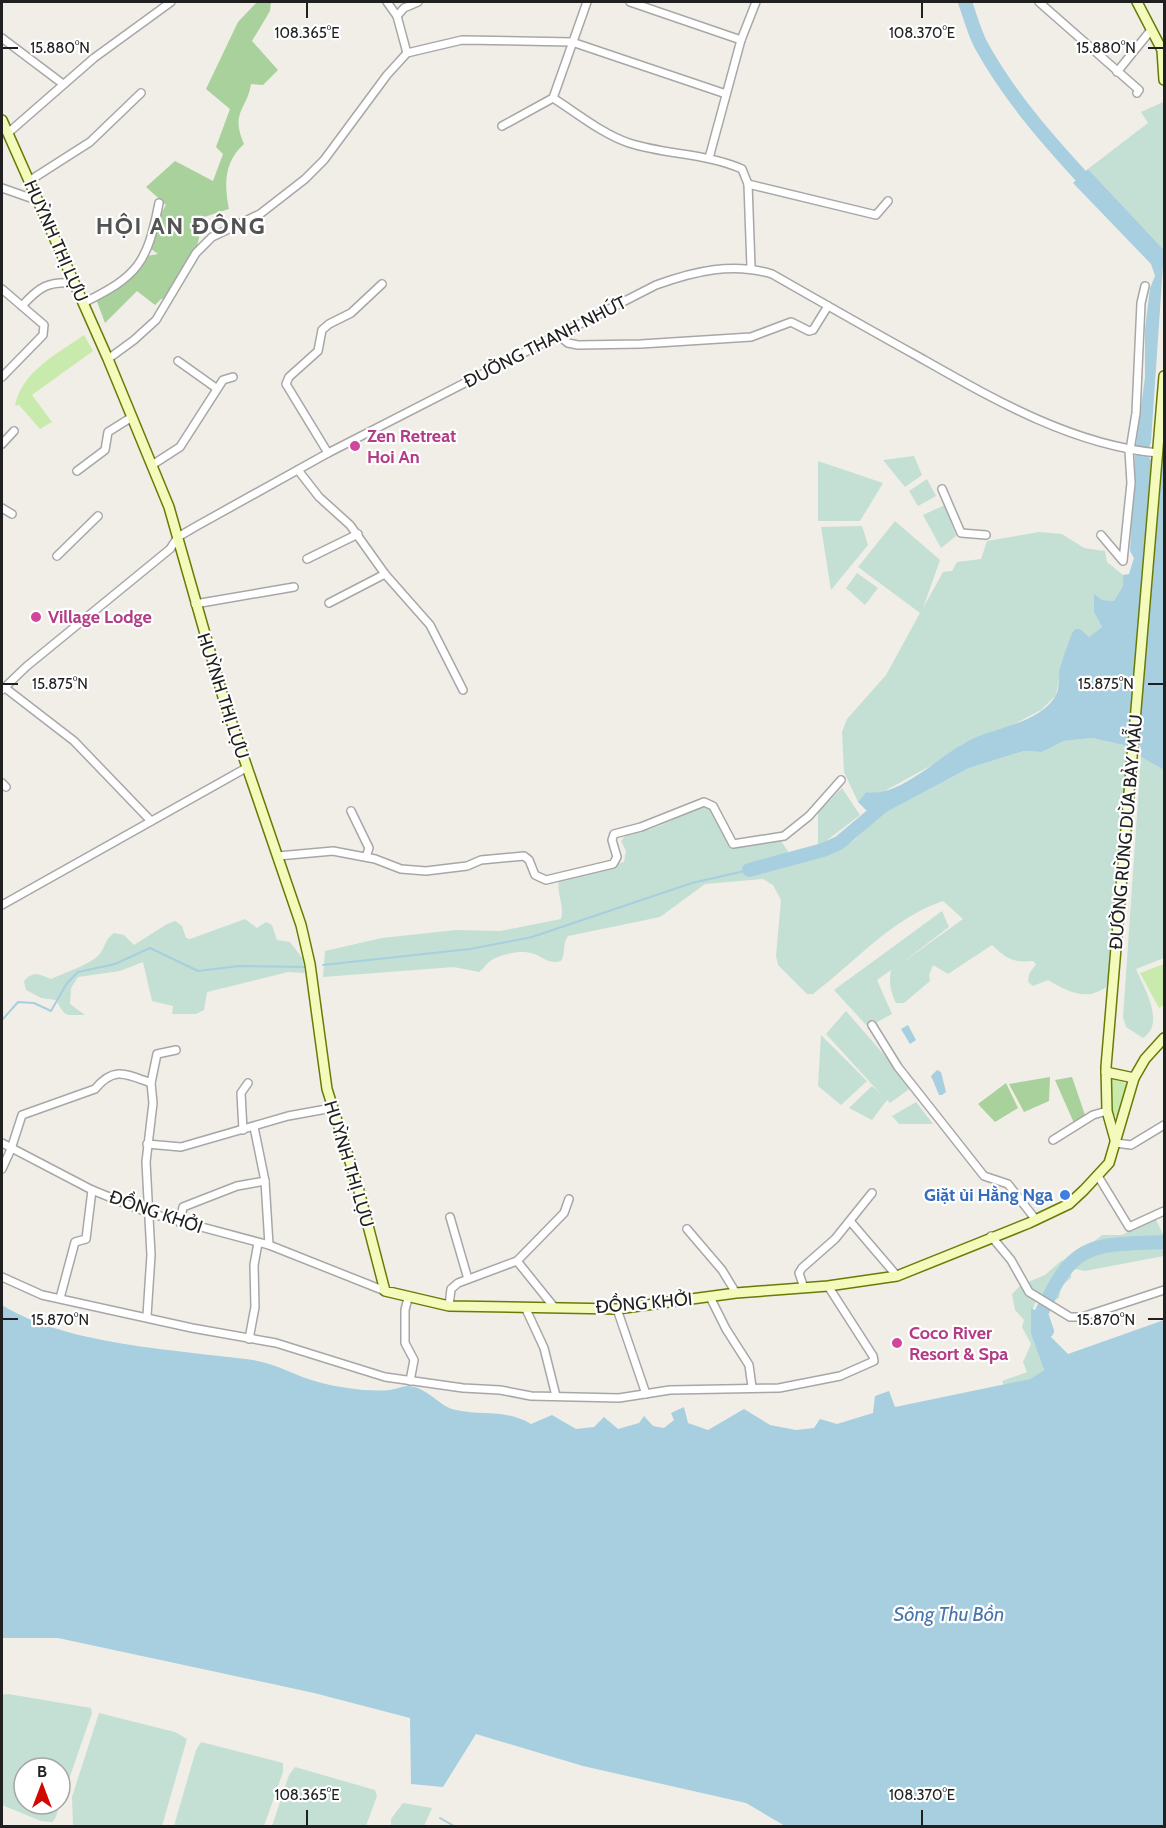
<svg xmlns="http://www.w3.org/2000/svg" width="1166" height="1828" font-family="Cabin,sans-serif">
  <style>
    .grass { fill: #c8ebad }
    .forest { fill: #a8d19b }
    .wetland { fill: #c4dfd4; fill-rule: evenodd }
    .water { fill: #a7cfdf }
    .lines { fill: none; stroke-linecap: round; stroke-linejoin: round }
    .stream { stroke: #a7cfdf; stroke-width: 2 }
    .river { stroke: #a7cfdf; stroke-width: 14 }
    .street-casing { stroke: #a7a7a7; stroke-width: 10 }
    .secondary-casing { stroke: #687b04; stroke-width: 12 }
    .street { stroke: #fff; stroke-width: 7 }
    .secondary { stroke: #f4fabc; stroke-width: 9 }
    .ticks { fill: none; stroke: #202020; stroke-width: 2 }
    .hotel-dot { fill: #d1479c; stroke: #fff; stroke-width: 2 }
    .shop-dot { fill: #3f7fe0; stroke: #fff; stroke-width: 2 }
    .labels { text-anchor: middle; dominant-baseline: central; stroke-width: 4.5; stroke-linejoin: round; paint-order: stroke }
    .street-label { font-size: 18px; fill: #202020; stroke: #fff }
    .hotel-label { font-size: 18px; font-weight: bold; fill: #b23c85; stroke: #fff; text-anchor: start }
    .shop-label { font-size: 18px; font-weight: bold; fill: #366cbe; stroke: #fff; text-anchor: end }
    .water-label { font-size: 20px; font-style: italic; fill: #4874aa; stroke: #fff }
    .district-label { font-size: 24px; font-weight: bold; letter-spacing: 1.5px; fill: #535353; stroke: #fff }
    .ticks-label { font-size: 15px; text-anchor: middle; fill: #202020; stroke: #fff; stroke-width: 4.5; stroke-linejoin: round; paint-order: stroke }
  </style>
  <rect width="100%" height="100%" fill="#f1eee7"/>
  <g class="grass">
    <path d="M84 335 93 351 32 395 52 422 40 429 19 405 15 406C21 372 57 354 84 335Z"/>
    <polygon points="1164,964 1164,1005 1159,1008 1140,973"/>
    <polygon points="1110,1078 1128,1084 1117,1116 1111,1115"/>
  </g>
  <g class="forest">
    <path d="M257 2H271L270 11 252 41 278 70 263 85 251 84C247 110 230 112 244 144 224 162 224 184 229 209L204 217 197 246 166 298 161 299 155 305 137 291 105 323 95 296 134 272 147 256 158 254 151 249 152 229 166 205 146 187 175 161 213 181 223 154 216 147 230 109 206 89 238 22Z"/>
    <polygon points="1050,1077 1049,1101 1024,1112 1009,1084"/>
    <polygon points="1072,1077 1086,1118 1074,1123 1055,1080"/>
    <polygon points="1006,1083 1018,1108 995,1122 978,1104"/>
  </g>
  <g class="wetland">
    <polygon points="1163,102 1164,250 1088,169 1148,123 1141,112"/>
    <polygon points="914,456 922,475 905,487 883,460"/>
    <polygon points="818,461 883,483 860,521 818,521"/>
    <polygon points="927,479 936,496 918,506 909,491"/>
    <polygon points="945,505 956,536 941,548 923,515"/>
    <polygon points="895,521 940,560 923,608 943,572 952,571 957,562 981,559 987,541 1039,532 1062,534 1084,548 1105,551 1107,562 1123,575 1123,586 1114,601 1101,600 1094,595 1094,612 1102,627 1089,637 1075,629 1062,661 1056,695 1041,710 1005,729 964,743 943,759 879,794 866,792 858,802 844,772 842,732 847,719 886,675 920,613 858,567"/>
    <polygon points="862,526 868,545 831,590 821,527"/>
    <polygon points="857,573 878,588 865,605 846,588"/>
    <path d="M1092 738 1128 746 1109 972 1106 987C1086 1002 1067 991 1048 980L1033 986 1028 982 1029 974 1036 964 1033 961C1013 963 1007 959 992 945L948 974 933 965 929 975 930 981 904 1003H896C890 991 889 982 891 970L877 980 892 1014 868 1027 834 990 942 911 949 927 899 965 963 919 943 901C892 918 855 962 813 994H807L778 965 776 956 781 900 773 885 763 879 705 884 660 917 568 936C562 944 566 953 561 961 546 965 543 955 530 953 520 950 496 955 489 962 485 965 484 969 479 972L454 967 323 977 325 951 382 938 456 930 500 931 561 919C565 906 556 894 559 880L624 862 626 851 621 841 628 832C656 834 681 813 707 803L715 805 732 843 779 838 795 862 821 856 854 840 881 815 969 768 1024 751 1042 752 1064 741Z"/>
    <path d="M1141 757 1164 770V958L1136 969C1144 988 1166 1023 1143 1038L1126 1027 1123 1017Z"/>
    <polygon points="842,788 860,815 818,847 818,812"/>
    <path d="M245 919 257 928 266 922 272 925 277 940 290 942 303 959 305 973 288 972 207 992 204 1010 196 1014H172L173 1006 152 1001 143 962 120 971 78 977 71 988 70 1004 85 1015C66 1014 67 1020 56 1000L41 998 26 990 24 981C34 970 40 975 51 979 64 973 88 965 98 956 105 949 104 940 114 933L124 935 134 945 167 924 175 921 182 926 186 938 190 939Z"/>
    <polygon points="846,1011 912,1087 890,1103 887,1100 872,1120 849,1108 872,1086 880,1093 826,1034"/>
    <polygon points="821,1035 867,1081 841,1105 818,1086"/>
    <polygon points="916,1102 933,1124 899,1124 892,1116"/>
    <path d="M1153 1219 1156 1220 1164 1236V1256L1085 1271 1075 1269 1071 1271V1278L1061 1286 1059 1298 1054 1301 1039 1296C1022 1323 1038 1342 1044 1370L1030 1379 1004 1385 1002 1381 1027 1372 1023 1362 1031 1344 1022 1327 1024 1320 1015 1310 1012 1294 1021 1285 1045 1275 1061 1261 1081 1252 1102 1235H1122Z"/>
    <path d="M8 1694 91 1708 92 1713 55 1819 52 1822 41 1821 2 1805V1695ZM24 1768H60V1804H24Z"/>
    <polygon points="99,1713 175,1732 187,1739 162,1826 73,1826 72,1797"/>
    <polygon points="201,1742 283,1763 283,1772 264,1826 174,1826 196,1750"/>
    <polygon points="295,1767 375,1790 377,1796 366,1826 272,1826 289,1775"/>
    <polygon points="403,1803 432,1808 424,1826 391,1826 391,1819"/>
  </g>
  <g class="water">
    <path d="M1088 169 1164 250 1151 442 1147 454 1151 460 1128 746 1092 738 1064 741 1042 752 1024 751 969 768 881 815H871L858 802 866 792C898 798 936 759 963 744 988 728 1040 725 1056 695 1060 688 1058 676 1060 668 1063 656 1068 645 1072 633L1075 629H1080L1089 637 1102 627 1094 612V594L1102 600 1114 601 1123 586V575L1129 574 1134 558 1130 551 1135 452 1145 377V329L1150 288 1155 276 1151 264 1073 183Z"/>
    <polygon points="1164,447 1164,770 1141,757 1141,748 1138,744"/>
    <polygon points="908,1025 916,1040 910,1044 901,1029"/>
    <polygon points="937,1070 941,1072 946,1092 942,1095 939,1095 931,1076"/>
    <path d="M2 1305C65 1345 178 1350 253 1360 275 1363 296 1376 318 1382 340 1388 368 1392 390 1390 396 1389 402 1386 408 1386 428 1387 439 1407 456 1410 484 1416 506 1409 531 1424L552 1415 576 1429 594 1427 604 1417 618 1429 639 1423 644 1416 653 1426 664 1428 674 1420 671 1413 684 1407 688 1423 708 1430 744 1409 770 1425 796 1430 814 1428 820 1419 837 1424 873 1413 875 1396 889 1391 895 1407 1030 1379 1044 1370 1031 1333V1308L1050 1319 1049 1335 1068 1354 1164 1320V1826H785L746 1803 583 1766 476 1734 443 1787 411 1784 410 1718 314 1693 58 1638H2Z"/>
  </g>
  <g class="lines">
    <g class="stream">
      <polyline points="323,965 470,949 532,937 692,883 749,870"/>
      <polyline points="3,1019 18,1002 34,1003 51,1011 67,983 78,972 115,964 150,948 198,971 239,966 305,967"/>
      <polyline points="440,1818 454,1826"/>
    </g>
    <g class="river">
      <path d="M965 2C970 16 974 32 981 45 1010 98 1052 145 1093 189"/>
      <polyline points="749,870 823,850 839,843 884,805"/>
      <path d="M1047 1331 1041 1314C1073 1241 1090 1245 1164 1242"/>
    </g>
    <g class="street-casing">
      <g id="street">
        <polyline points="387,2 397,16 407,53"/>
        <polyline points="630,2 741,40"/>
        <polyline points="1039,2 1139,90 1137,93"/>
        <polyline points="397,16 404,8 418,2"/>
        <polyline points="2,38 63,84"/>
        <polyline points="1117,72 1151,30"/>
        <path d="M553 98C577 113 602 134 629 143 666 155 706 153 742 169L748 184 751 267"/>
        <polyline points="502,126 553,98 587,2"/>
        <polyline points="8,133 94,58 171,2"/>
        <polyline points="709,158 741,40 756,2"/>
        <polyline points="29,181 90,142 141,93"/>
        <polyline points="748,184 876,215 888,201"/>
        <polyline points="2,188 39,201"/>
        <polyline points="2,289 44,325 43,335 2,377"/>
        <path d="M83 303C138 276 147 264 159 203"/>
        <path d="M22 306C39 287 48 281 74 283"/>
        <polyline points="558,335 568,343 578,345 641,344 751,337 791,322 809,331 813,330 828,306"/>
        <polyline points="108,359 134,340 156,320 196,253 212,237 260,214 305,179 324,160 387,75 407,53 462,40 572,42 726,94"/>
        <polyline points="178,361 216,388"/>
        <polyline points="2,444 14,431"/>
        <polyline points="1130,450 1136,413 1141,303 1145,286"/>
        <polyline points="328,453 286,384 289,377 318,351 322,330 329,324 351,313 382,284"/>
        <polyline points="152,465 180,447 223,380 233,377"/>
        <polyline points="298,470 319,497 350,525 385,574 430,625 463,690"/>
        <polyline points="77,471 105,450 108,432 132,417"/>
        <polyline points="942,489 961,533 986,535"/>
        <polyline points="2,508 12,514"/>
        <polyline points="1101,535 1123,561 1131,483 1129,450"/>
        <polyline points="57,556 98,516"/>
        <polyline points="307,559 358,534"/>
        <polyline points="329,603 385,574"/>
        <polyline points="195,604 294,587"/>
        <polyline points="4,687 74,741 151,821"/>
        <path d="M2 690 27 666 170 549 178 537 195 527 328 453 656 285C695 271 733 262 772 274 821 302 870 330 919 357 993 399 1072 445 1158 453"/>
        <polyline points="2,783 6,787"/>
        <polyline points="351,811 369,848 366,857"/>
        <polyline points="278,856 333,851 375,859 401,869 426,871 467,866 481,860 524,856 529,860 535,875 546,880 613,864 617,857 612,840 614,834 641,827 704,802 713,806 733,844 784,836 809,816 841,780"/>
        <polyline points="2,905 246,768"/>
        <polyline points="872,1025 898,1067 984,1176 1008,1184 1036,1220"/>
        <polyline points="254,1127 265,1181 269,1245"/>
        <polyline points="243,1130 241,1093 248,1083"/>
        <polyline points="1053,1140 1093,1115 1107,1111"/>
        <polyline points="2,1143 92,1190 149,1213 269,1245 385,1291"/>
        <polyline points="1116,1143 1131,1145 1164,1125"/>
        <polyline points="147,1144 181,1147 288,1116 332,1108"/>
        <path d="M2 1169 11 1149 22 1115 95 1089C114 1066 126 1074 151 1083"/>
        <polyline points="1098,1176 1129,1227 1164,1211"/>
        <polyline points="450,1217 468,1279"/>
        <polyline points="850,1221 897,1276"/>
        <polyline points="180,1223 183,1207 237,1186 265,1181"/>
        <polyline points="687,1229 722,1270 736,1293"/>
        <polyline points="991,1236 1011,1260 1029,1292 1070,1317 1082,1317 1164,1290"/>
        <polyline points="517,1261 554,1307"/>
        <polyline points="2,1277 42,1295 192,1328 276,1343 385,1377 463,1388 500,1390 531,1396 619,1398 670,1390 779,1388 840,1376 874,1361 873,1356 828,1286"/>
        <polyline points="804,1288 799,1273 802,1268 835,1239 872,1193"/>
        <polyline points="710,1297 726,1329 749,1365 752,1387"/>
        <polyline points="60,1298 75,1242 86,1239 92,1190"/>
        <polyline points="408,1298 405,1310 405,1343 414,1360 410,1381"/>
        <polyline points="449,1306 451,1289 458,1283 517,1261 564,1213 569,1199"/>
        <polyline points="525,1307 544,1348 556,1396"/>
        <polyline points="617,1309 646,1394"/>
        <polyline points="147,1316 151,1255 146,1162 153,1103 151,1083 157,1054 176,1050"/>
        <polyline points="249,1339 255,1307 254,1265 258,1243"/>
      </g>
    </g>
    <g class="secondary-casing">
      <g id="secondary">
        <polyline points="1137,2 1162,50 1164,80"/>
        <polyline points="2,120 108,359 169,507 223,697 301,925 310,964 327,1089 358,1187 385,1291 449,1306 617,1309 736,1293 828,1286 897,1276 1029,1223 1069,1204 1084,1190 1109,1163 1134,1078 1145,1059 1164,1038"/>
        <polyline points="1106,1072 1134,1078"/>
        <polyline points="1116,1143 1107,1111 1106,1067 1164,376"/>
      </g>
    </g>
    <use href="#street" class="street"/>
    <use href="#secondary" class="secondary"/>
  </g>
  <path class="ticks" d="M307 3V18M922 3V18M3 48H18M1148 48H1163M3 684H18M1148 684H1163M3 1319H18M1148 1319H1163M307 1810V1825M922 1810V1825"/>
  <g class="hotel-dot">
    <circle cx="355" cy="446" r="6"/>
    <circle cx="36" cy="617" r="6"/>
    <circle cx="897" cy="1343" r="6"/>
  </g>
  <circle class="shop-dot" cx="1065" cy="1195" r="6"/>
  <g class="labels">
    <g class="street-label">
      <text transform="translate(56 241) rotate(66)">HUỲNH THỊ LỰU</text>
      <text transform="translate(545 342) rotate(-27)">ĐƯỜNG THANH NHỨT</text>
      <text transform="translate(223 696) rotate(72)">HUỲNH THỊ LỰU</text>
      <text transform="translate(1126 832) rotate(-85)">ĐƯỜNG RỪNG DỪA BẢY MẪU</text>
      <text transform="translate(349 1164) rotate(73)">HUỲNH THỊ LỰU</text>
      <text transform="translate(156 1212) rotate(19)">ĐỒNG KHỞI</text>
      <text transform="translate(644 1303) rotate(-5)">ĐỒNG KHỞI</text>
    </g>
    <g class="hotel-label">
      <text x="367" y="436">Zen Retreat<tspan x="367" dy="21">Hoi An</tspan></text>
      <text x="48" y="617">Village Lodge</text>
      <text x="909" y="1333">Coco River<tspan x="909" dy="21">Resort &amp; Spa</tspan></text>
    </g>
    <g class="shop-label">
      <text x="1053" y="1195">Giặt ủi Hằng Nga</text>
    </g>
    <g class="water-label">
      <text x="949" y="1614">Sông Thu Bồn</text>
    </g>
    <g class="district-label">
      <text x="181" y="225">HỘI AN ĐÔNG</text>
    </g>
  </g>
  <g class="ticks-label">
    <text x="307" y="38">108.365°E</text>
    <text x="922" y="38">108.370°E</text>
    <text x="60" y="53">15.880°N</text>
    <text x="1106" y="53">15.880°N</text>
    <text x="60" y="689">15.875°N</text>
    <text x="1106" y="689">15.875°N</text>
    <text x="60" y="1325">15.870°N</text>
    <text x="1106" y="1325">15.870°N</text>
    <text x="307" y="1800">108.365°E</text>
    <text x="922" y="1800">108.370°E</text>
  </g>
  <rect width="1166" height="1828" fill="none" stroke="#202020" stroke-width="6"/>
  <g transform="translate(42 1786)"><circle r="28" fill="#ffffff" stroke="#a6a6a6" stroke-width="1.5"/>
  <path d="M0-4.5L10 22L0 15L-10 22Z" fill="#d10a00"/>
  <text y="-9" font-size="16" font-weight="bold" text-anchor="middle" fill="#202020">B</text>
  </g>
</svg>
